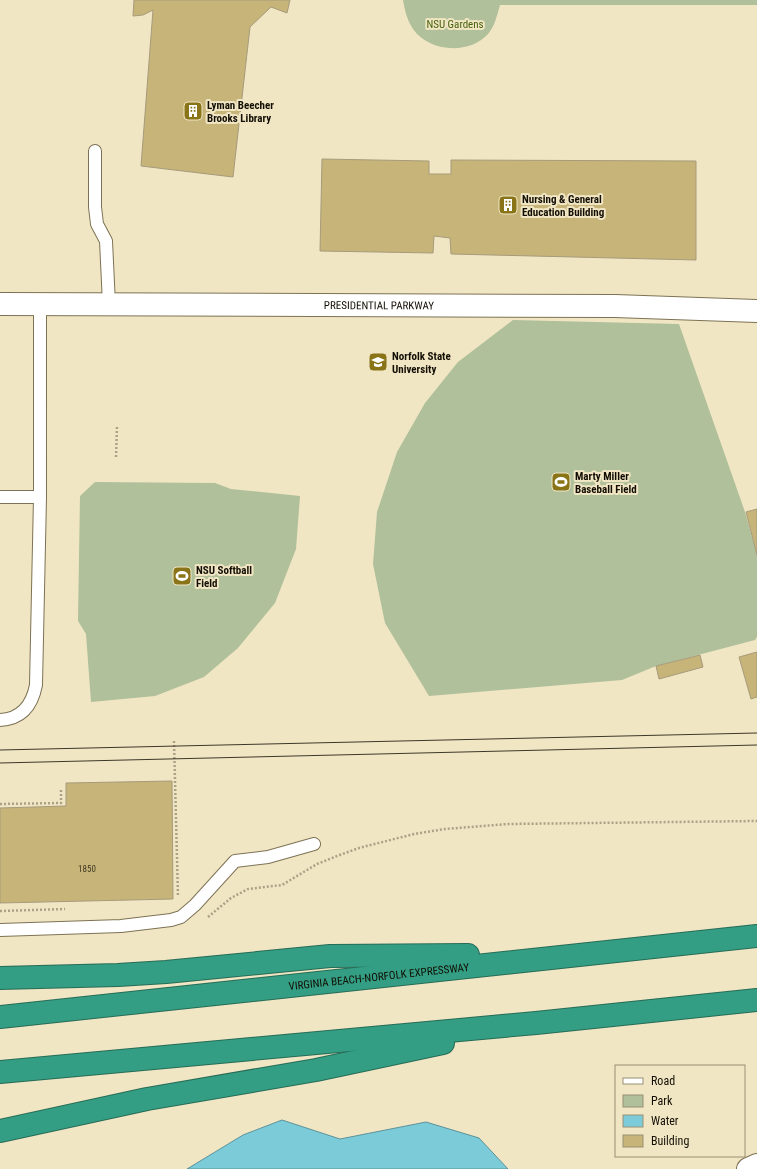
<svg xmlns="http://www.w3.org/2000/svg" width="757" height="1169" font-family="'Roboto Condensed',sans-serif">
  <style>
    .green { fill: #afc09a }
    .water { fill: #7ccbd9; stroke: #5c9299 }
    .building { fill: #c7b479; stroke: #a69b7b }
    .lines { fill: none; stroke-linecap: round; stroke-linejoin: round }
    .lane-casing { stroke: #7d7254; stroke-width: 14 }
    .street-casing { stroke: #7d7254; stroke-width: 24 }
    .highway-casing { stroke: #276c57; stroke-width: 24 }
    .path { stroke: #aaa187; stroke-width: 2.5; stroke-dasharray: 2 2; stroke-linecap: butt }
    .lane { stroke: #fff; stroke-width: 12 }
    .street { stroke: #fff; stroke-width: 22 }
    .highway { stroke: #339e83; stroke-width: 22 }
    .tram { stroke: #3d3729; stroke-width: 1 }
    .labels { text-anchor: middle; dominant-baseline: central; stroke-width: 4; stroke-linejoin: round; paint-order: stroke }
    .number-label { font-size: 9px; fill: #3f3821 }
    .park-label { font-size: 11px; fill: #45600b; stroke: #f1e6c4 }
    .poi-label { font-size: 11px; font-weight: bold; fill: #120e04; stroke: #f1e6c4; text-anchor: start }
    .street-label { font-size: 11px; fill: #120e04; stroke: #f1e6c4 }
  </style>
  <rect width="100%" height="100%" fill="#f1e6c4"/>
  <g class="green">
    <path d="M312 0H757V5H500C497 15 495 26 488 34 469 55 429 52 413 29 407 20 405 11 403 0Z"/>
    <polygon points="513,320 679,324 745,512 757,555 757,637 755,640 656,666 622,680 429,696 385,623 373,564 377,512 397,452 425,403 458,362"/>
    <polygon points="95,482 215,483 231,489 300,496 296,549 275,603 238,648 204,677 155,696 91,702 86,634 78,621 80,496"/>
  </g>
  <polygon class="water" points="282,1120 340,1139 426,1122 479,1138 508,1169 187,1169 243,1135"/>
  <g class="building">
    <polygon points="134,0 290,0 287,13 271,7 250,27 233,177 141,166 153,10 143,15 133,16"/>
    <polygon points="322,159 429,161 429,174 451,174 451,160 696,161 696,260 451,254 450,238 434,236 433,253 320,251"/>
    <polygon points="757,509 757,555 746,512"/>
    <polygon points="757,652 757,697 751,699 739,657"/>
    <polygon points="700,655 703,667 659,679 656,666"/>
    <polygon points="172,781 173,899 0,903 0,808 66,806 66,783"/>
  </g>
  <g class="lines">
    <g class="lane-casing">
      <g id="lane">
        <polyline points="95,151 95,207 97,224 106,241 109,304"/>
        <polyline points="0,497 40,497"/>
        <path d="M0 720C21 719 32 706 36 685L40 497V304"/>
        <polyline points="0,930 121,926 171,920 181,917 195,905 235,861 268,857 314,844"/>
      </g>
    </g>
    <g class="street-casing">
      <g id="street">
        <path id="s1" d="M0 304 615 306 757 311"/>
        <polyline points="748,1169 757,1165"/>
      </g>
    </g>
    <g class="highway-casing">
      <g id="highway">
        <polyline points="0,978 118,975 166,972 330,956 468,955"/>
        <path id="s2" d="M0 1017 757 936"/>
        <polyline points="0,1072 536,1023 757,1000"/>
        <polyline points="0,1131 147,1099 316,1070 443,1043"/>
      </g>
    </g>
    <g class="path">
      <polyline points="116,457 117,426"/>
      <polyline points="174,741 178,897"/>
      <polyline points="0,804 61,803 61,788"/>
      <polyline points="0,911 65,909"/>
      <polyline points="208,917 231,898 248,889 282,885 317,864 337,856 359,848 414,834 445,829 508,824 757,821"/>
    </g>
    <use href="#lane" class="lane"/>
    <use href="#street" class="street"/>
    <use href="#highway" class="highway"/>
    <g class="tram">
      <polyline points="0,750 757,733"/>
      <polyline points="0,763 757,745"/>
    </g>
  </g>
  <defs>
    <g id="building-square" transform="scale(1)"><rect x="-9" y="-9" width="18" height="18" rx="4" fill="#897518" stroke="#f1e6c4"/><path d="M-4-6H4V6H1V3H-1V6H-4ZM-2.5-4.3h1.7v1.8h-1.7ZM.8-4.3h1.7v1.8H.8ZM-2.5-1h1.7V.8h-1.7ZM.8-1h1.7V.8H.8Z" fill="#fff"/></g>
    <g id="university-square" transform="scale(1)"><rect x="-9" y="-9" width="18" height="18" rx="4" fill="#897518" stroke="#f1e6c4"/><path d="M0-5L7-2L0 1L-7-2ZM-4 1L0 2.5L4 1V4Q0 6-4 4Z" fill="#fff"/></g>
    <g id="stadium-square" transform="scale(1)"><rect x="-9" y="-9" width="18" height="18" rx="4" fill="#897518" stroke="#f1e6c4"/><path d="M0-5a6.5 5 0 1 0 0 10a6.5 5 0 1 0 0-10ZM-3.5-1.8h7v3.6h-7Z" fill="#fff"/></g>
  </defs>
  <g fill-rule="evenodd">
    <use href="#building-square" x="193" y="111"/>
    <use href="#building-square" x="508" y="205"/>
    <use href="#university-square" x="378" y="362"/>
    <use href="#stadium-square" x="561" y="482"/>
    <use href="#stadium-square" x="182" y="576"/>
  </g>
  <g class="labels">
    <g class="number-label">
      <text x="87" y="869">1850</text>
    </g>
    <g class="park-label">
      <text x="455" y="24">NSU Gardens</text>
    </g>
    <g class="poi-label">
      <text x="207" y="105">Lyman Beecher<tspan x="207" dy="13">Brooks Library</tspan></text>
      <text x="522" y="199">Nursing &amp; General<tspan x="522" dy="13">Education Building</tspan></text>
      <text x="392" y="356">Norfolk State<tspan x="392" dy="13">University</tspan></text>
      <text x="575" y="476">Marty Miller<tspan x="575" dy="13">Baseball Field</tspan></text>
      <text x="196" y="570">NSU Softball<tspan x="196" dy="13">Field</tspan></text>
    </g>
    <g class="street-label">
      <text stroke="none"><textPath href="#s1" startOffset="379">PRESIDENTIAL PARKWAY</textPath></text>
      <text stroke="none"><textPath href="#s2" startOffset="381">VIRGINIA BEACH-NORFOLK EXPRESSWAY</textPath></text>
    </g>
  </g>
  <rect x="615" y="1065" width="130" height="92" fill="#f1e6c4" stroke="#989077"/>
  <rect x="623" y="1078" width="20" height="6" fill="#ffffff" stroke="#989077"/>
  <text x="651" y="1085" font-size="12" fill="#120e04">Road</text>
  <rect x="623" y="1095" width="20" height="12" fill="#afc09a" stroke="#989077"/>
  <text x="651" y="1105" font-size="12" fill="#120e04">Park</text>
  <rect x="623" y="1115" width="20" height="12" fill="#7ccbd9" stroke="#989077"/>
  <text x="651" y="1125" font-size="12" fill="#120e04">Water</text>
  <rect x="623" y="1135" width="20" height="12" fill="#c7b479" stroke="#989077"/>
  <text x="651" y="1145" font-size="12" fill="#120e04">Building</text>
</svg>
